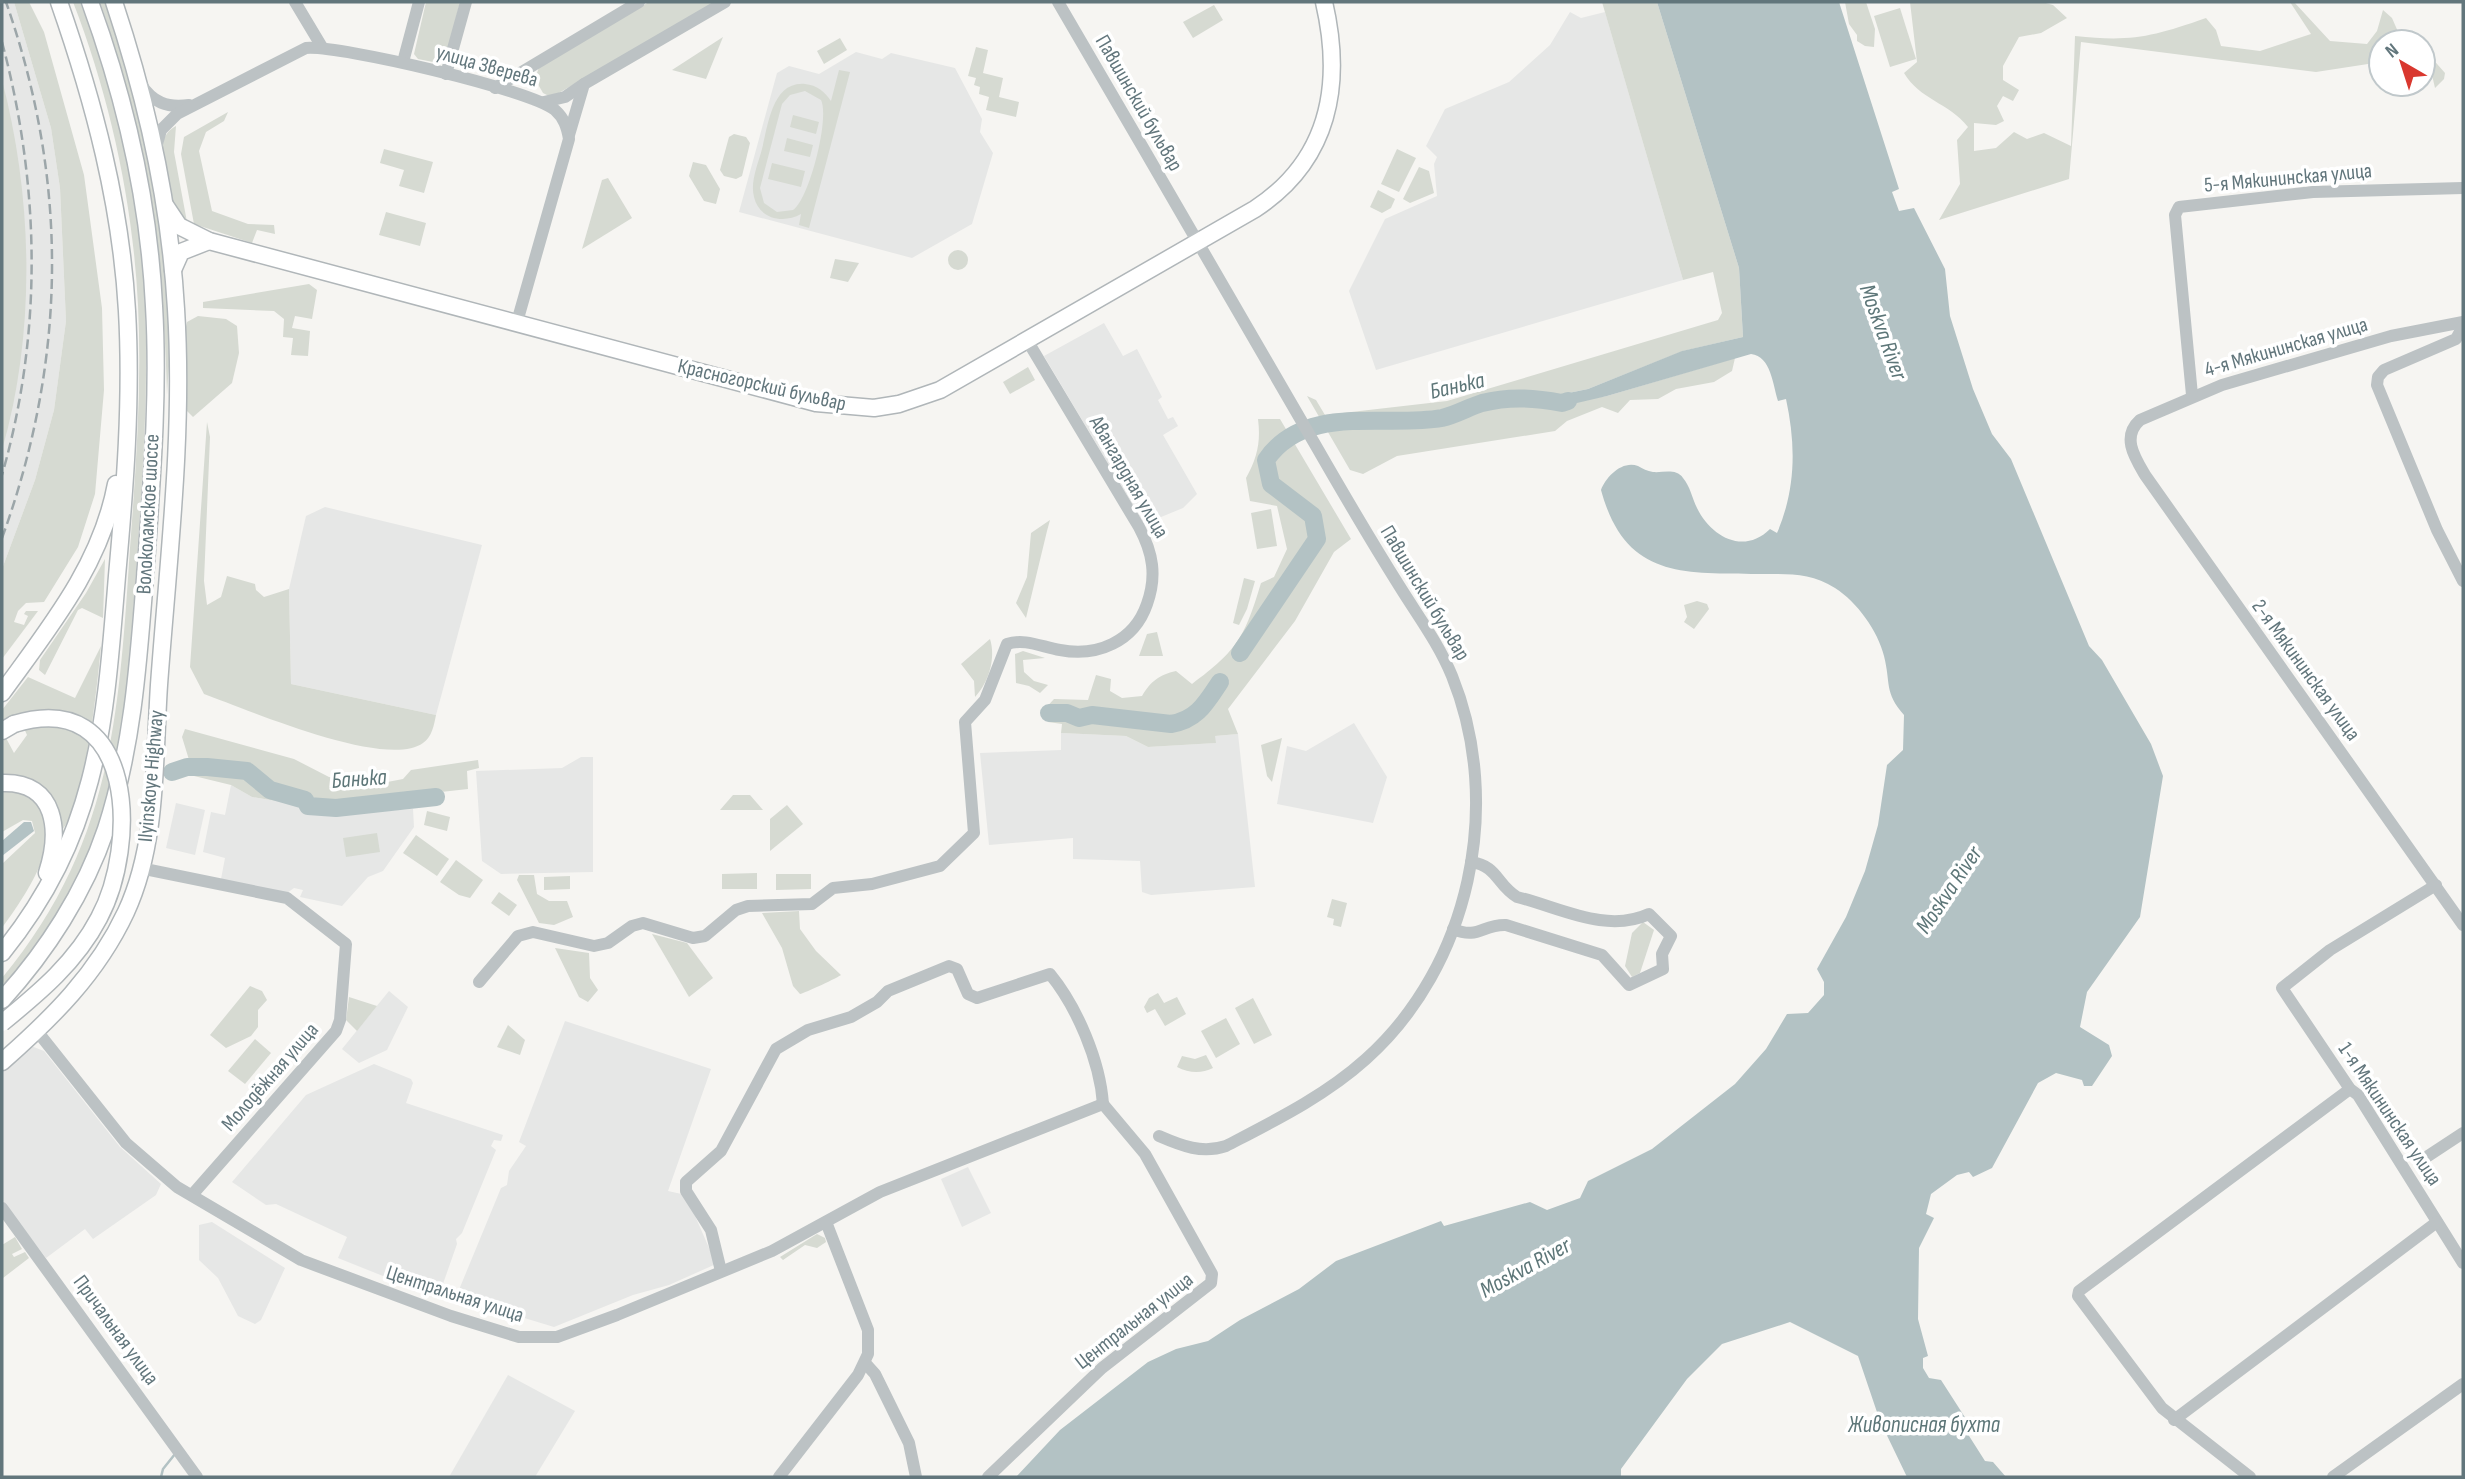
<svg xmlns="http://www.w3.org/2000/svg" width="2465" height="1479" font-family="'Sofia Sans Condensed',sans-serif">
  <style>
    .built { fill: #e6e7e6 }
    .green { fill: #d6dad2; fill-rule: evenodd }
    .water { fill: #b3c2c4 }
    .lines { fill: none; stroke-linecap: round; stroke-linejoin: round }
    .stream { stroke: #b3c2c4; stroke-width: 2.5 }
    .river { stroke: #b3c2c4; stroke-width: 18 }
    .major-casing { stroke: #b0b6b9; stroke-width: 19 }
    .minor { stroke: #bcc2c4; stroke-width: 12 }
    .major { stroke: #fff; stroke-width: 16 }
    .rail { stroke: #9ca6a9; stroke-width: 2.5; stroke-dasharray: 10 5; stroke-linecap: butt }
    .major-bridge-casing { stroke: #b0b6b9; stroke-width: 19; stroke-linecap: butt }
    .major-bridge { stroke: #fff; stroke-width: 16 }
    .labels { text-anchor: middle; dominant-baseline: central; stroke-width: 7; stroke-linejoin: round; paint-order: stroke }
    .street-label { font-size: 21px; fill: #62767c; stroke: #fff }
    .water-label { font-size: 23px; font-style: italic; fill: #5d7678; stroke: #fff }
  </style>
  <rect width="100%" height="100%" fill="#f6f5f2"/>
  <g class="built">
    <polygon points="2,2 14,2 51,128 60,188 66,321 54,410 35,480 2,569 2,450 18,366 26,273 20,175 2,80"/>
    <polygon points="1570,12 1581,18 1605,12 1683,280 1376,370 1349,291 1385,219 1437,196 1434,164 1437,157 1426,146 1445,109 1509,82 1550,45"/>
    <polygon points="856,52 882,59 891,53 955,68 982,119 980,132 993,153 972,224 912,258 739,212 777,73 789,66 819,74"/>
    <polygon points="1104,323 1123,356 1137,349 1162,397 1158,400 1168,419 1173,417 1178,426 1163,435 1197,494 1183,508 1144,524 1044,356"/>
    <polygon points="325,507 482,545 436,715 291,684 289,589 306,516"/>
    <polygon points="1354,723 1387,777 1373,823 1277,804 1287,746 1306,751"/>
    <polygon points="1061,733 1126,736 1148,747 1215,743 1215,736 1238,734 1255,887 1151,895 1142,892 1140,861 1073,859 1073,838 989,845 980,753 1061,750"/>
    <polygon points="581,757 593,757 593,872 501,874 482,861 476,771 562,768"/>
    <polygon points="231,785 252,797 348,813 413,809 414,827 383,871 368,877 342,906 300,897 303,890 294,888 287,893 221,879 225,858 203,852 211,812 225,815"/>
    <polygon points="176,803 205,810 195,855 166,848"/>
    <polygon points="389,991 408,1007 387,1050 359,1063 342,1049"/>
    <polygon points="565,1021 711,1069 668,1191 686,1195 716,1264 669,1285 633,1295 554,1327 456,1297 501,1188 507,1185 509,1171 526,1146 519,1142"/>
    <polygon points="31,1046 44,1051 120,1147 161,1184 156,1195 93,1239 85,1229 46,1258 2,1200 2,1071"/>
    <polygon points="374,1064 411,1079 413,1083 406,1103 503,1135 501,1141 494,1140 491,1146 496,1150 462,1233 456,1239 457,1244 438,1298 338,1258 347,1237 276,1204 266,1205 232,1182 306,1095"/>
    <polygon points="968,1167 991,1213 962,1227 941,1179"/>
    <polygon points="212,1222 285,1268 261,1320 255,1324 238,1316 218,1278 199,1260 199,1225"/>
    <polygon points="508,1375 575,1411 535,1477 449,1477"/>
  </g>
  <g class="green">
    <polygon points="14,2 29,2 44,32 84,175 102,308 104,390 95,494 78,547 44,602 26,603 18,611 14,622 24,625 28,616 24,614 26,611 38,611 2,659 2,569 35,480 54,410 66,321 60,188 51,128"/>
    <path d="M73 2H80C117 97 141 204 145 306 149 395 142 483 136 571 130 657 125 744 98 827 78 885 44 939 4 985L2 978C113 844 119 713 130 548 136 467 142 386 138 305 133 203 110 97 73 2Z"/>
    <path d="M100 2H107C137 106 167 211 171 320 172 345 168 370 167 395 164 257 145 133 100 2Z"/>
    <polygon points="426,2 460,2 447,54 438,63 418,59 414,54"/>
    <polygon points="649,2 716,2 557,94 549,96 543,93 535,79 539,67"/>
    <polygon points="1602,2 1657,2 1739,268 1743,337 1683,351 1588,389 1549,397 1544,406 1607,396 1735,358 1732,371 1714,382 1676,389 1658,399 1630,400 1618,413 1602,407 1567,421 1555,431 1397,456 1363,474 1350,470 1307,396 1316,400 1325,415 1447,401 1718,320 1722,313 1713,272 1683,280"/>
    <polygon points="1845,2 1866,2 1875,29 1874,47 1865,46 1857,41 1857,35 1849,24"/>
    <path d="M1910 2H2042L2053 5 2067 18 2041 33 2019 37 2003 66V80L2019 90 2013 101 2003 96 1997 106 2004 121 1996 125 1974 123V151L1996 148 2014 132 2027 139 2044 133 2071 146 2075 36C2131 42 2152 37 2206 18L2216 30 2221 46 2260 51 2311 34 2290 2H2294L2330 41 2367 44 2377 31 2383 10 2392 18 2399 34 2416 42H2381V62L2316 72 2081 42 2069 179 1939 220 1960 184 1957 140 1968 127C1948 102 1920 100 1904 73L1917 62Z"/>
    <polygon points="1214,5 1223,20 1193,38 1183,22"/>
    <polygon points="1900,8 1916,59 1890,67 1874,16"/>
    <polygon points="723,37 706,79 672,70"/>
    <polygon points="840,38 847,50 824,64 817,51"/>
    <polygon points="976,47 988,50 983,73 1003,78 999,97 1019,102 1016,117 986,110 989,97 979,94 980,87 974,85 976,78 968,76"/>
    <polygon points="2423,48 2445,73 2444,79 2435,88 2429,62 2423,57"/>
    <path d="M839 70 850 72 809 228 799 225 801 214C783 224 759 219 754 197 750 182 758 164 762 149 768 126 772 81 805 84 817 85 825 92 831 101ZM805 91 821 100C830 118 809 200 793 210L777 212 764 203 760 188 782 104 790 95Z"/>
    <path d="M2 80C33 199 36 332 2 450Z"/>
    <polygon points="228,112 224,121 206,132 199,151 212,211 248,224 274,225 275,234 257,230 252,243 194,224 181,154 184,137"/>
    <polygon points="793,115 819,122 816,134 790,127"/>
    <path d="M176 126 174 152 187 222C171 217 161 160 163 144 164 135 169 130 176 126Z"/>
    <polygon points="734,134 746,137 750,143 742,176 736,179 724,176 720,170 729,137"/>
    <polygon points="787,138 813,145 810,157 784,151"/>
    <polygon points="384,149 433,162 424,193 399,186 404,170 380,163"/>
    <polygon points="1397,149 1416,158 1399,192 1381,184"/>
    <polygon points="693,162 706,165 720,189 716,204 704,201 689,176"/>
    <polygon points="772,163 805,171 801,187 768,179"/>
    <polygon points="1419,167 1429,171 1434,193 1410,203 1403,199"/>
    <polygon points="608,178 632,218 582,249 602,180"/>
    <polygon points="1378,190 1395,199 1391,208 1382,213 1370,207"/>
    <polygon points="386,212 426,223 420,246 379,235"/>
    <circle cx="958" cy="260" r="10"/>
    <polygon points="835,259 859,263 848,282 830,278"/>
    <polygon points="309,284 317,290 312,319 295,316 292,328 310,331 308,356 291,355 293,338 283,337 284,319 274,311 203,308 203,302"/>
    <polygon points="198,316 226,319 237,326 239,353 232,383 193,417 184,408 185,331 187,322"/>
    <polygon points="1028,367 1035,380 1010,394 1003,382"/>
    <path d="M1258 419H1280L1351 539 1334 552 1295 621 1228 709 1238 734 1215 736 1216 743 1148 747 1126 736 1061 733 1062 724 1048 722 1041 713 1054 699 1088 700 1096 675 1111 679 1110 691 1122 698 1142 696C1151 681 1159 675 1176 671L1192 684C1238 650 1245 636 1261 583L1274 577 1287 549 1277 506 1250 501 1246 478C1257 458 1261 442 1258 419Z"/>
    <path d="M207 422 210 437 204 581 207 605 221 597 227 576 255 584 256 590 264 597 289 589 291 684 436 715C434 725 432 737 423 743 386 770 246 709 204 694L190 667Z"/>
    <polygon points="1271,509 1277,546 1257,549 1251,513"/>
    <polygon points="1050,520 1047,531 1026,618 1016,603 1027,577 1031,533"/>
    <polygon points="105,559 103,618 82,608 78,610 45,675 39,670 40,660 86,593"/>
    <polygon points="1244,578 1255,581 1247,609 1239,625 1233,623"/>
    <polygon points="1697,601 1707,604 1709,609 1694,629 1684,622 1687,617 1684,605"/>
    <polygon points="1157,632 1163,656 1139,656 1147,634"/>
    <path d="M990 639C996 658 989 682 975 697L974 681 961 664Z"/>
    <path d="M101 646C97 686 86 802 62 830 59 806 26 776 2 776V742L6 738 14 753 27 735 19 717 2 723V710L28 677 75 698Z"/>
    <polygon points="1023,651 1045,658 1023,660 1024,672 1034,681 1048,685 1040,693 1029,686 1016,683 1015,654"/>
    <polygon points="185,729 294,759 329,777 377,784 403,779 411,770 478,760 479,768 467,771 468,789 369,800 348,813 252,797 231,785 194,776 182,737"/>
    <polygon points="1282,738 1272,782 1267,776 1261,745"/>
    <path d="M2 789C14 789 27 793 36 802 69 836 23 899 2 928V864L35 833 32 821 23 820 2 832Z"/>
    <polygon points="733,795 750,795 763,810 720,810"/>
    <polygon points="787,805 803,824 770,851 770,819"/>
    <polygon points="427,811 450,817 447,831 424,825"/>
    <polygon points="377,833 380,852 346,857 343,838"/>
    <polygon points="416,835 449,859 437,876 403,853"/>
    <polygon points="456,860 483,880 470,898 459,895 440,882"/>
    <polygon points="757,873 757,889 722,889 722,874"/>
    <polygon points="776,874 811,874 811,889 776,890"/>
    <polygon points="519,875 534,875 537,894 549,901 567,901 573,917 554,925 539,923 517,880"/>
    <polygon points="570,876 570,889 544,890 544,877"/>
    <polygon points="499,892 517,905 509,916 491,903"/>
    <polygon points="1332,899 1347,903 1341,927 1333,925 1334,919 1327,917"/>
    <path d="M799 911 800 929 816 951 841 975C839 977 805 993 800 994L793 986 782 948 762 913Z"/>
    <polygon points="1643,922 1654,930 1640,973 1632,977 1625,966 1632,933"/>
    <polygon points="652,934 687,943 713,978 689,997"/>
    <polygon points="555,948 589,953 590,978 598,990 588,1002 579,997"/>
    <polygon points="250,986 262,991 267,1000 258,1010 258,1027 251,1036 226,1048 210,1035"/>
    <polygon points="1158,993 1164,1003 1177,997 1186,1014 1165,1026 1155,1009 1147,1013 1144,1007 1149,998"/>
    <polygon points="349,997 377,1006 357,1031 346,1020"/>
    <polygon points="1253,998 1272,1035 1254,1044 1235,1008"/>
    <polygon points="1226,1018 1240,1044 1216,1058 1201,1031"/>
    <polygon points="508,1025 525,1040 520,1055 497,1047"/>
    <polygon points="255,1039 271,1053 245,1084 228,1071"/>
    <path d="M1206 1055 1213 1068C1201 1074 1189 1073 1177 1067L1182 1056 1195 1059Z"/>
    <polygon points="817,1234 825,1238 826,1242 817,1248 805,1245 783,1260 780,1257"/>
    <polygon points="15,1237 22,1249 12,1254 14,1257 25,1252 29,1258 3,1278 2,1245"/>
  </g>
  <g class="water">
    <path d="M1657 2H1839L1899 189 1892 192 1899 211 1914 208 1945 269 1950 316 1973 389 1992 434 2011 459 2089 646 2102 660 2151 744 2163 776 2140 917 2087 992 2080 1027 2109 1045 2112 1056 2092 1086H2084L2082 1080 2056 1073 2038 1083 1992 1168 1973 1177 1969 1172 1957 1175 1931 1194 1926 1214 1934 1218 1919 1248 1918 1319 1928 1356 1923 1358V1368L1929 1378 1941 1380 1968 1422 1964 1428 1985 1461 1993 1462 2006 1477H1907L1880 1421 1858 1356 1790 1322 1722 1344 1687 1379 1621 1469V1477H1016L1060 1430 1148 1362 1176 1349 1208 1341 1240 1320 1299 1289 1336 1261 1441 1221 1444 1226 1530 1202 1547 1210 1580 1198 1588 1181 1652 1149 1735 1084 1766 1049 1787 1014 1808 1013 1824 995V982L1817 969 1846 917 1865 871 1878 825 1887 765 1903 750 1904 715C1884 692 1891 684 1884 656 1878 631 1857 602 1835 588 1810 572 1786 574 1758 574 1681 573 1625 578 1601 490 1606 477 1622 460 1638 466 1643 469 1647 471 1653 472 1663 473 1676 468 1683 478 1690 486 1692 498 1697 508 1711 537 1744 555 1770 529L1777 533C1796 489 1796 445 1786 399L1778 401C1773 385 1771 356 1751 354L1607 396 1564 406H1544L1549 397 1588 389 1682 351 1743 337 1739 268Z"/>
    <polygon points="24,822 31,822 34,831 2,856 2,841"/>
  </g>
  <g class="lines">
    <polyline class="stream" points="161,1477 163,1469 175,1454"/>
    <g class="river">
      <path d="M1240 653 1317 539 1313 516 1271 484 1266 460C1305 403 1384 428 1442 418 1456 415 1469 407 1482 403 1510 396 1535 398 1562 403L1568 401"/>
      <path d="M1049 713H1067L1079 718 1092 715 1171 724C1197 720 1206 703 1220 682"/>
      <polyline points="172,772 187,767 207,767 247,771 270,790 305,800 308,806 336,808 436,797"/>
    </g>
    <g class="major-casing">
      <g id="major">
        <path d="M165 205 179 226 209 241 816 403 874 408 899 404 940 390 1255 209C1330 160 1343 84 1324 2"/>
        <polyline points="173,270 181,252 209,241"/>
        <path d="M2 693C49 628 101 565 116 484"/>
        <polyline points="2,731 14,724"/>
        <path d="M2 783C58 781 60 833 47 873"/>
        <path d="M2 953C99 833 105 723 117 576 125 488 132 399 127 311 121 205 94 102 59 2"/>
        <path d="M2 1000C46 952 85 892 106 829 134 743 139 654 146 564 152 478 159 391 154 306 149 203 125 98 90 2"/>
        <path d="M2 1062C52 1018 97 974 126 912 158 843 154 760 159 685 168 561 184 434 176 309 170 205 147 101 114 2"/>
      </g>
    </g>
    <g class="minor">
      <polyline points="295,2 322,47"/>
      <path d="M1058 2C1144 150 1231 297 1316 446 1343 493 1371 541 1400 587 1418 616 1439 644 1452 676 1504 805 1470 966 1366 1059 1325 1096 1274 1121 1226 1146 1202 1154 1182 1146 1159 1136"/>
      <polyline points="403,62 419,2"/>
      <polyline points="446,74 466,2"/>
      <path d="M140 83C153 103 167 108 189 105"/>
      <polyline points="495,88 639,2"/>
      <polyline points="544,102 565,97 584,84"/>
      <polyline points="569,135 584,84 725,2"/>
      <path d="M155 151 161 130 177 114 306 48C340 45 532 90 555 110 564 118 567 127 569 139L517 322"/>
      <path d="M2463 322 2391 336 2222 385 2140 420C2121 437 2135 458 2145 475L2463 925"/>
      <polyline points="2463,326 2456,339 2384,370 2378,377 2377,385 2437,530 2463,581"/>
      <polyline points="2192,395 2175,215 2179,207 2313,192 2463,188"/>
      <polyline points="140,868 287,898 346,944 340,1020 336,1031 192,1195"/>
      <polyline points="2436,885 2330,950 2282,988 2350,1089 2358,1095 2463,1263"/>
      <path d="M1453 929C1479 940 1482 924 1506 925L1602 955 1629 985 1663 969 1662 954 1671 936 1649 914C1606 934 1559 907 1517 897 1496 884 1498 866 1471 862"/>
      <path d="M479 982 518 936 533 932 594 946 608 943 632 926 643 923 693 938 705 936 736 910 748 906 812 904 833 888 872 884 940 866 974 833 965 722 985 700 1007 644C1025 638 1042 647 1060 650 1097 657 1134 642 1147 604 1157 576 1153 553 1139 527L1027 340"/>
      <polyline points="37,1031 126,1143 177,1187 301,1260 451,1316 519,1337 557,1337 617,1315 772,1251 880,1192 1103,1104"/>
      <polyline points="2428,1156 2463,1133"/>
      <polyline points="2,1208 197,1477"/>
      <path d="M721 1271 711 1230 686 1191V1182L721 1151 776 1049 808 1030 851 1017 877 1002 888 991 949 966 957 969 968 994 977 998 1050 974C1077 1007 1100 1061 1103 1104"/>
      <polyline points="866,1364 875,1374 909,1443 916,1477"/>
      <polyline points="2174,1420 2437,1222"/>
      <polyline points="779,1477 858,1375 868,1354 868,1330 826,1222"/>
      <polyline points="988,1477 1102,1368 1211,1283 1212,1274 1145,1154 1103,1104"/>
      <polyline points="2250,1477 2162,1408 2078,1296 2079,1291 2350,1089"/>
      <polyline points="2333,1477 2463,1384"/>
    </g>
    <use href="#major" class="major"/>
    <g class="rail">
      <path d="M2 42C40 185 43 332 2 475"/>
      <path d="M2 538C67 359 69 182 6 2"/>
    </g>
    <g class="major-bridge-casing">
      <path id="major-bridge" d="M2 1023C40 992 76 962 99 918 138 846 137 686 14 724"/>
    </g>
    <use href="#major-bridge" class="major-bridge"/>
  </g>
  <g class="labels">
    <g class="street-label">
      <text transform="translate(487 66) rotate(16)">улица Зверева</text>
      <text transform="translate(1139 103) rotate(60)">Павшинский бульвар</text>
      <text transform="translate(2288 178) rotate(-5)">5-я Мякининская улица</text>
      <text transform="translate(2286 347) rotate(-16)">4-я Мякининская улица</text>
      <text transform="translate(762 385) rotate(13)">Красногорский бульвар</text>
      <text transform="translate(1129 477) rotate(60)">Авангардная улица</text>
      <text transform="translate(148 514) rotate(-87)">Волоколамское шоссе</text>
      <text transform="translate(1425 593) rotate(59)">Павшинский бульвар</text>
      <text transform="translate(2306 670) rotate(54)">2-я Мякининская улица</text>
      <text transform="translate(151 776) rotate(-85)">Ilyinskoye Highway</text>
      <text transform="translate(270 1077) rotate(-49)">Молодёжная улица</text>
      <text transform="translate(2390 1114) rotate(56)">1-я Мякининская улица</text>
      <text transform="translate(455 1294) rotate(18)">Центральная улица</text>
      <text transform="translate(1134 1321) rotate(-38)">Центральная улица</text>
      <text transform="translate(116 1330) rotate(54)">Причальная улица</text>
    </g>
    <g class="water-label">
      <text transform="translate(1883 332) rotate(70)">Moskva River</text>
      <text transform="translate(1457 386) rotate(-13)">Банька</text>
      <text transform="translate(359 779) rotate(-4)">Банька</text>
      <text transform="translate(1949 890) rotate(-56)">Moskva River</text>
      <text transform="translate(1525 1268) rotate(-29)">Moskva River</text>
      <text x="1924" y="1425">Живописная бухта</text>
    </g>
  </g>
  <rect width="2465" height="1479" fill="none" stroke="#62767c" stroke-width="7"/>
  <g transform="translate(2402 63) rotate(321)"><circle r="33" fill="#ffffff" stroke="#c0c8cb" stroke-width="2"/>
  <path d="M0-5L12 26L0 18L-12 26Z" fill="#d9382f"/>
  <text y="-10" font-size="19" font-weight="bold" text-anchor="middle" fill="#62767c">N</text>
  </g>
</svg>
